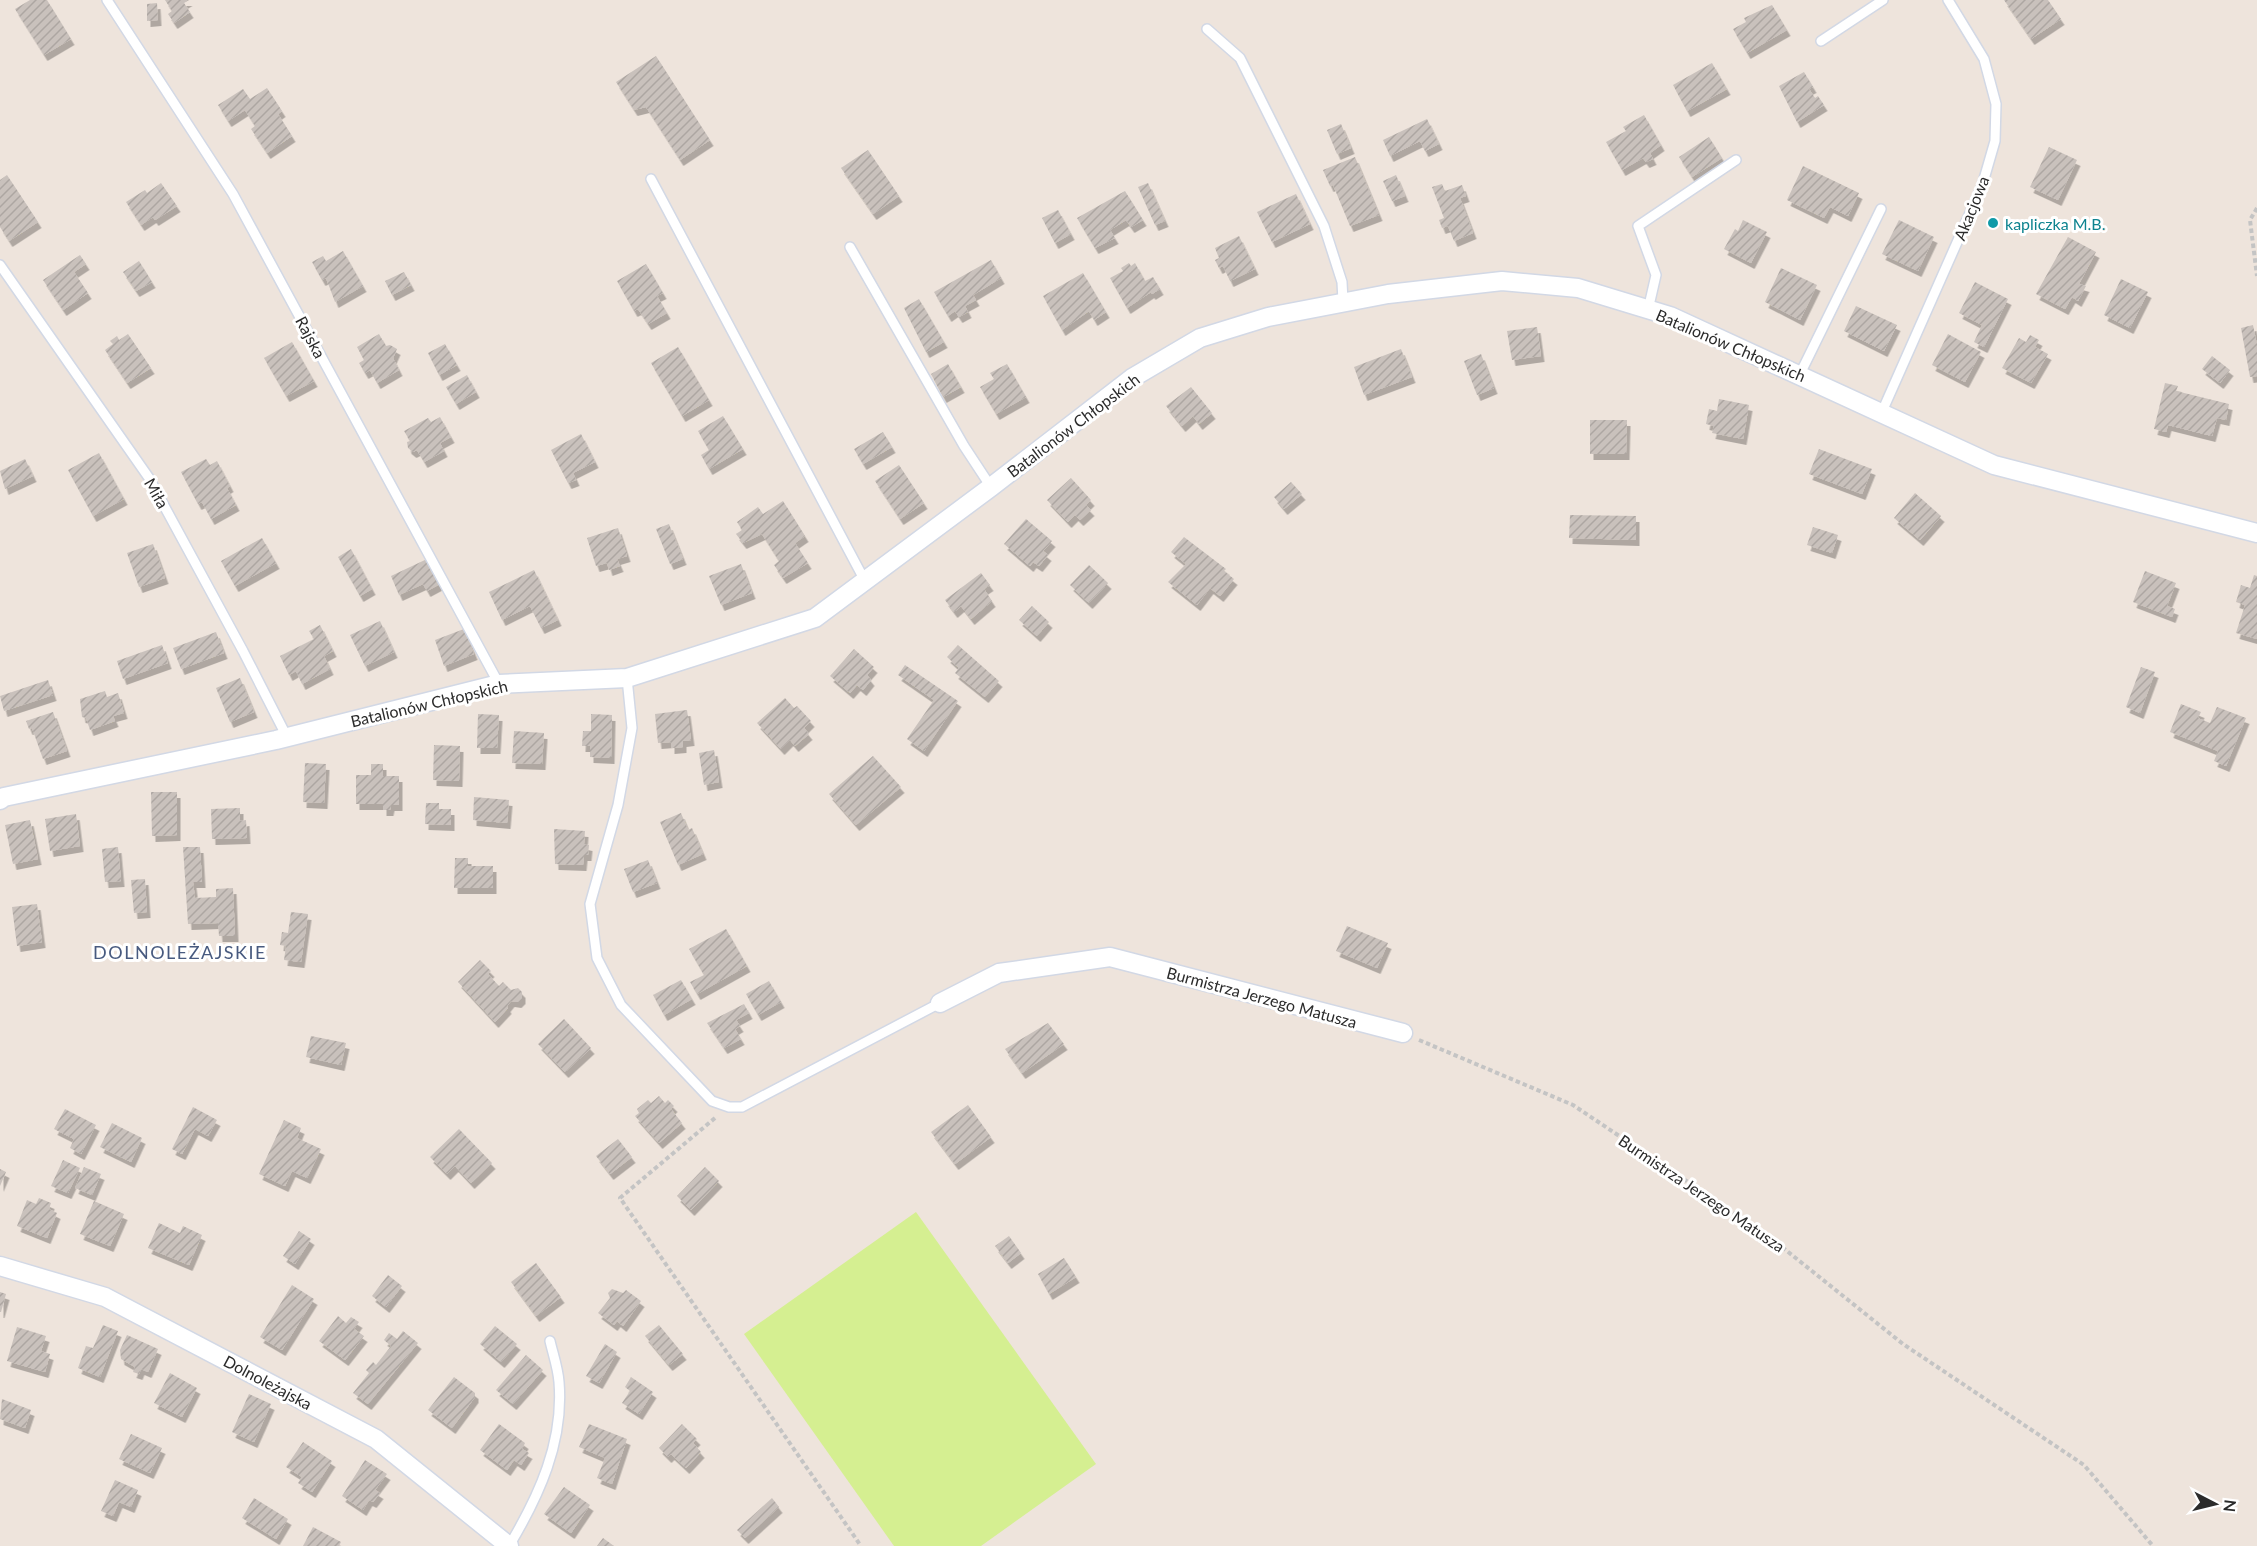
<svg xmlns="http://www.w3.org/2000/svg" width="2257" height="1546" font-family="Lato,sans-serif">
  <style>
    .pitch { fill: #d5ef91 }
    .building { fill: url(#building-hatch); filter: url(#shadow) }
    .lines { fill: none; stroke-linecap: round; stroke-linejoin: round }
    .lane-casing { stroke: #d2d8e5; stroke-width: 12 }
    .street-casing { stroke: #d2d8e5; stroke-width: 21 }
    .path { stroke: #c4c4c4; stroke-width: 4; stroke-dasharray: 4.5 3; stroke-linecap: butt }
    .lane { stroke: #fff; stroke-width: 9 }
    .street { stroke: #fff; stroke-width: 18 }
    .culture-dot { fill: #0f9aa8; stroke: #fff; stroke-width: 2 }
    .labels { text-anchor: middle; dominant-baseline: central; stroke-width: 6; stroke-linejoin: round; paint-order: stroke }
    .street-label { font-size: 16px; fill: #2b2b2b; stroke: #fff }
    .culture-label { font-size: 16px; fill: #0d838f; stroke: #fff; text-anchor: start }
    .neighbourhood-label { font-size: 18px; letter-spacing: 1.5px; fill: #485a7f; stroke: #fff }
  </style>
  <defs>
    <pattern id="building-hatch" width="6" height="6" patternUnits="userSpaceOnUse" patternTransform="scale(1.5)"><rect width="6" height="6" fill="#c9c1bc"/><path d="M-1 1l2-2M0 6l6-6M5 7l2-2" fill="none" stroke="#ada6a2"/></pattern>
    <filter id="shadow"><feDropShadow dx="3.5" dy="6" stdDeviation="0" flood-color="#0004"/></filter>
  </defs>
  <rect width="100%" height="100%" fill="#eee4dc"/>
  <polygon class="pitch" points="916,1212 1096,1464 981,1546 894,1546 744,1334"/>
  <g class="building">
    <polygon points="30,0 47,0 71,39 44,55 15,9"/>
    <polygon points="165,0 189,0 184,3 190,12 174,23 168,14 172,11"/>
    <polygon points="2004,0 2048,0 2061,19 2031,39"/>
    <polygon points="157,3 158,20 147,21 147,4"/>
    <polygon points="1772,5 1787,30 1747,53 1733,29 1746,22 1744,18"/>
    <polygon points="656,56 710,140 680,160 646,107 634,110 616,82"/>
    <polygon points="1712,63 1727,89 1687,111 1673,85"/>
    <polygon points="1804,72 1813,87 1809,89 1815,98 1818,96 1824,105 1797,122 1779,86"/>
    <polygon points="267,88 282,111 278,114 292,136 267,153 251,129 255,126 245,110 228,121 218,105 243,89 250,99"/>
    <polygon points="1644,115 1661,145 1650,153 1653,159 1646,162 1643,158 1622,170 1606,142 1626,131 1623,127"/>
    <polygon points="1427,119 1439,144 1425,151 1420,141 1390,156 1383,140"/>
    <polygon points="1341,124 1351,148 1337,154 1327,130"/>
    <polygon points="1709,137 1722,158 1692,177 1679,157"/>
    <polygon points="2049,147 2077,160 2058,200 2030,187"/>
    <polygon points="868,150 899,196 873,214 841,168"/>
    <polygon points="1355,157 1379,215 1350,226 1333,185 1330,186 1323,170"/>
    <polygon points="1803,166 1859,193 1848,216 1830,207 1824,218 1787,200"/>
    <polygon points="7,175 38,222 9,241 0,227 0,180"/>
    <polygon points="1396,175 1405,196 1392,201 1383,181"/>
    <polygon points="161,183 177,206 155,220 153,217 141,225 126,202 145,190 147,193"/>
    <polygon points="1148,183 1165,221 1155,225 1138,187"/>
    <polygon points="1442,184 1445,191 1462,185 1466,196 1460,198 1473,233 1454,241 1448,226 1442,228 1439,220 1444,218 1432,187"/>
    <polygon points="1125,191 1143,220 1131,227 1126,220 1110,230 1115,238 1095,248 1077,218"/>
    <polygon points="1296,194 1310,224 1272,242 1257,212"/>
    <polygon points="1058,210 1071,234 1055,243 1042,218"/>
    <polygon points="1743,220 1767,232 1751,263 1724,249 1735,229 1738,231"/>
    <polygon points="1899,220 1934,237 1918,271 1882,254"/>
    <polygon points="1239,236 1255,269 1230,281 1223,266 1219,268 1215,260 1219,258 1215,248"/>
    <polygon points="2068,237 2096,252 2079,284 2086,286 2078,301 2072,297 2065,309 2036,294"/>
    <polygon points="343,251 363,286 335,302 326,278 322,280 312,262 323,256 326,261"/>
    <polygon points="80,255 86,264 74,272 88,293 63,310 43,280"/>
    <polygon points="991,260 1001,278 973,295 976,300 965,306 968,312 959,317 955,311 948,316 934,292"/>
    <polygon points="139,261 152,282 136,291 123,272"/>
    <polygon points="1129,263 1131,266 1135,263 1145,281 1153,277 1160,289 1152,294 1151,292 1127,308 1110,278 1123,271 1121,268"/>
    <polygon points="646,264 663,293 657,296 667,313 648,324 638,309 634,311 617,281"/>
    <polygon points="1781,268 1817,285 1800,320 1765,302"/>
    <polygon points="404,272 411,285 392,295 385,281"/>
    <polygon points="1083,273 1106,312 1094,320 1089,311 1062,330 1043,296"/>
    <polygon points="2121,279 2148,292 2130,328 2104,315"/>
    <polygon points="1975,282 2008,299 1984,347 1974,342 1982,325 1959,313"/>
    <polygon points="919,299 944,342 926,352 904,308"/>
    <polygon points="1856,306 1897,325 1884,351 1844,331"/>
    <polygon points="2253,325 2257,345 2257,376 2250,377 2241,328"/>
    <polygon points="1537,327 1541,356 1512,360 1507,331"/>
    <polygon points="128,334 151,368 127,383 105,350 113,344 110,341 117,336 119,340"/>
    <polygon points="379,334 386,346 390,345 397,349 393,358 399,370 377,383 370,370 365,373 359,363 364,360 357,347"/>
    <polygon points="1948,334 1981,352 1965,382 1932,365"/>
    <polygon points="2030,335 2039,340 2035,347 2048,354 2031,383 2002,368 2019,338 2026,342"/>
    <polygon points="292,342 314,381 286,396 264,358"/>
    <polygon points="445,344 457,365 439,375 428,353"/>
    <polygon points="678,347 709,400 682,416 651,363"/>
    <polygon points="1401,349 1412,377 1364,395 1354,367"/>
    <polygon points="1481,354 1494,388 1477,395 1464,361"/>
    <polygon points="2212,356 2230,370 2220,383 2202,369"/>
    <polygon points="948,364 961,387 943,397 931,374"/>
    <polygon points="1007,364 1026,397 996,414 980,387 994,379 990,373"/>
    <polygon points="467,375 476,392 456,404 446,387"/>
    <polygon points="2165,383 2178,386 2176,391 2229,404 2226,420 2217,418 2212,436 2168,425 2166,432 2154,429"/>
    <polygon points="1191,387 1212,413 1199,424 1193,416 1182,426 1166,406"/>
    <polygon points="1719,399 1749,405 1743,439 1712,433 1714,426 1706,424 1709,409 1717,411"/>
    <polygon points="723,416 743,449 709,469 701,455 709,450 698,431"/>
    <polygon points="440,417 451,437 440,443 444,451 424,462 417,450 413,452 408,448 407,442 410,441 404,431 428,418 431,422"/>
    <polygon points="1590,420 1627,420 1626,454 1590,454"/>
    <polygon points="883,432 892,447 863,464 854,449"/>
    <polygon points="581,434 595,462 573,473 576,480 568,483 551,450"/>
    <polygon points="1819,449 1872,469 1862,494 1809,474"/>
    <polygon points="99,453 124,499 93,516 68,470"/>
    <polygon points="25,459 33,476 5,489 0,471"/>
    <polygon points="206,459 210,465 217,461 230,486 227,488 236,505 211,519 202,502 198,504 181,472"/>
    <polygon points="899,465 924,503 900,519 875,481"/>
    <polygon points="1071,478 1091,500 1086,505 1091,510 1080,520 1075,515 1068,522 1047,500"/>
    <polygon points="1291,482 1302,494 1284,509 1274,497"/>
    <polygon points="1915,493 1941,516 1920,540 1894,518"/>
    <polygon points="783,501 805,536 795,543 808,563 783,578 774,565 779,561 762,534 743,543 736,534 742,530 737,522 758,507 763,514"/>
    <polygon points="1570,515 1636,516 1636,540 1569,538"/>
    <polygon points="1026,519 1052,541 1043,551 1048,555 1039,566 1033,562 1030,566 1004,544"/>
    <polygon points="669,524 683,559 670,564 656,529"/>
    <polygon points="1813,527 1838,535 1832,553 1807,545"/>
    <polygon points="618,528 627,556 617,559 620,566 609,570 607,563 596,566 587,538"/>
    <polygon points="1184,537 1226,569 1224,571 1234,579 1220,596 1210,588 1197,605 1168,582 1186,564 1171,552"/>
    <polygon points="262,538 276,563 235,586 221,561"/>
    <polygon points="153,544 165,578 139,587 127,553"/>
    <polygon points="351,549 372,589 360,596 338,557"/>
    <polygon points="427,559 440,584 427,591 423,584 399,595 391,576"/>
    <polygon points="741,564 752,593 721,605 709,576"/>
    <polygon points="1089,565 1108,583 1089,603 1070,585"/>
    <polygon points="534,570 558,620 541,628 530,606 502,620 489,592"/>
    <polygon points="2145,571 2176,583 2167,606 2175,609 2172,617 2133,602"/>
    <polygon points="981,573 990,585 984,589 992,601 971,619 961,606 954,612 945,600"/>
    <polygon points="2254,575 2257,576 2257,639 2236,633 2245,605 2236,602 2241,585 2250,588"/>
    <polygon points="1032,606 1049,622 1037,636 1019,620"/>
    <polygon points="380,621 394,652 365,666 350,635"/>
    <polygon points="320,625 333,651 324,656 330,669 302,684 296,671 289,675 280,656 314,639 309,631"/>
    <polygon points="464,629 474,654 444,666 435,640"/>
    <polygon points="216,632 224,653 181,669 173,648"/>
    <polygon points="162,645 168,663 123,679 117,661"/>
    <polygon points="958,645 999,681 985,697 955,673 959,668 947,657"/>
    <polygon points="854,649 874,667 867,675 871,680 863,690 857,685 850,693 830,676"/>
    <polygon points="905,665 958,701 924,751 907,739 934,700 898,675"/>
    <polygon points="2141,667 2155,672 2140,713 2126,707"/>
    <polygon points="240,678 254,712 230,722 216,688"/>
    <polygon points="48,680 53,695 4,711 0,696"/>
    <polygon points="105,691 107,697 118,693 124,713 113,716 115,721 90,730 86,718 82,717 80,699"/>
    <polygon points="785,698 794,708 797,706 811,721 804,728 809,734 795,746 790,740 781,749 757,723"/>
    <polygon points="2181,704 2201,712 2198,718 2210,723 2217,707 2246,718 2226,766 2214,761 2218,751 2170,732"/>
    <polygon points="687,710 691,740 683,741 683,747 671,748 671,742 658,743 655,714"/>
    <polygon points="53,712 67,751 43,759 32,728 29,729 26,721"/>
    <polygon points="478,714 499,715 497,748 477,748"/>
    <polygon points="591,714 612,715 611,758 590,757 590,746 582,746 583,731 591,731"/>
    <polygon points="514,731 544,733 542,764 512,763"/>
    <polygon points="434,745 460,746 459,781 433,780"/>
    <polygon points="714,750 719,782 704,785 699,753"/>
    <polygon points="873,756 901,787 856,825 829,794"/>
    <polygon points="305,763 326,764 324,803 303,802"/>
    <polygon points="371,764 383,764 383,776 399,776 399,805 391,805 390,810 383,810 383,804 356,804 356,775 371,775"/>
    <polygon points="151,792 177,792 177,835 152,836"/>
    <polygon points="474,797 509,800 507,823 473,820"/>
    <polygon points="426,803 439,803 439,809 451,809 451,825 425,824"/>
    <polygon points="240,808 240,821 246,820 247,838 212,839 211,809"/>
    <polygon points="681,813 688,830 692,828 703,854 678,865 660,822"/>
    <polygon points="76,814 80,846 50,851 45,819"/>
    <polygon points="30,820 38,859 13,864 5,825"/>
    <polygon points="554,829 585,831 584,844 589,845 588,855 584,855 583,865 555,864"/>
    <polygon points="118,847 121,881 105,882 102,849"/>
    <polygon points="183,847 200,847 202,882 193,882 195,898 216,897 216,889 233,888 235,936 219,936 218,923 188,924"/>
    <polygon points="455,858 468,858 468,866 493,866 493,888 454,888"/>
    <polygon points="648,860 657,883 633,892 624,869"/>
    <polygon points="145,879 147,912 134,913 131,880"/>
    <polygon points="37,904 42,942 17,946 12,907"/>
    <polygon points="291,912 308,914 301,962 284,960 286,946 280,945 282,932 288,933"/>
    <polygon points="1347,926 1388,943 1377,968 1336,951"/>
    <polygon points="726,929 747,966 697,994 690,982 704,975 689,949"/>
    <polygon points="480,960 491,971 488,974 499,986 503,982 511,990 518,988 522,992 522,998 518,1002 511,1001 507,1006 508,1008 495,1022 458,982"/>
    <polygon points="681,980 692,999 664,1015 653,995"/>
    <polygon points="769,981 781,1002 758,1015 746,994"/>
    <polygon points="744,1004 749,1013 736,1020 740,1026 735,1029 741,1039 724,1048 707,1023"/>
    <polygon points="564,1019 591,1048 565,1072 538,1044"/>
    <polygon points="1048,1023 1064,1044 1022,1073 1005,1049"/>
    <polygon points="311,1036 346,1043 341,1065 306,1057"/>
    <polygon points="659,1096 665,1103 668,1100 674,1106 671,1109 682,1123 659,1143 635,1116 639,1113 637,1109 648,1100 651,1103"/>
    <polygon points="968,1105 991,1137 955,1164 931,1132"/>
    <polygon points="193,1107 217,1120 208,1136 195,1129 182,1154 172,1149"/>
    <polygon points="65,1109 96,1125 81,1154 70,1148 74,1139 54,1129"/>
    <polygon points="284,1120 301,1128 297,1138 321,1149 307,1178 292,1171 285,1186 259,1174"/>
    <polygon points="112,1123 142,1138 131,1162 100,1147"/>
    <polygon points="459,1129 492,1163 471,1183 455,1166 447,1174 430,1157"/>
    <polygon points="618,1139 632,1157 610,1174 596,1156"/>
    <polygon points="63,1160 80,1168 68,1193 51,1186"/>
    <polygon points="84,1167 101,1174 92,1195 75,1188"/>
    <polygon points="705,1167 719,1181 691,1210 677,1196"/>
    <polygon points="0,1169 6,1172 0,1186"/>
    <polygon points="39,1198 51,1203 49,1209 57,1213 47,1238 17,1226 27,1200 36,1204"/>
    <polygon points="94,1201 124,1214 110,1246 80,1234"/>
    <polygon points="159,1223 180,1233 183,1226 202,1235 189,1265 148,1248"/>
    <polygon points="299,1231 311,1239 295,1264 283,1256"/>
    <polygon points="1009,1236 1021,1253 1008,1263 995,1246"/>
    <polygon points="1064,1258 1076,1277 1049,1294 1038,1274"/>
    <polygon points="536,1263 561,1297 536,1316 511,1282"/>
    <polygon points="388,1275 402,1286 386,1307 372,1296"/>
    <polygon points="292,1285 314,1299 282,1350 260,1337"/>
    <polygon points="612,1289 623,1293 626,1290 641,1301 623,1326 617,1321 614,1325 598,1313 610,1298 608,1293"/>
    <polygon points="0,1292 6,1294 1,1312 0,1312"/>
    <polygon points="338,1316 346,1323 351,1317 359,1322 354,1329 364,1336 345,1360 319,1341"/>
    <polygon points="103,1325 118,1331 100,1377 78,1368 86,1346 93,1348"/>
    <polygon points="659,1325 683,1354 669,1365 645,1336"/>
    <polygon points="495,1326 517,1344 501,1362 480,1344"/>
    <polygon points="17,1327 46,1336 41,1351 50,1354 45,1372 7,1361"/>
    <polygon points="403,1331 418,1343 368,1404 353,1393 369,1373 366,1370 373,1362 376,1365 391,1346 384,1340 389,1333 397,1339"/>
    <polygon points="127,1335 158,1349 148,1372 141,1369 139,1374 133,1372 135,1367 121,1359 120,1350"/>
    <polygon points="605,1344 617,1352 599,1383 586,1376"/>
    <polygon points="526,1355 543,1370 513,1404 496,1390"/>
    <polygon points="170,1373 197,1388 182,1417 154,1403"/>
    <polygon points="454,1377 475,1393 475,1397 452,1428 428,1410"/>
    <polygon points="631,1377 653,1392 639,1414 622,1403 630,1391 625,1387"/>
    <polygon points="249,1394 271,1404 254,1442 232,1432"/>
    <polygon points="2,1399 31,1410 25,1428 0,1419"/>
    <polygon points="499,1424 525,1443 522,1449 529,1453 521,1465 514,1460 507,1470 480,1450"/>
    <polygon points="589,1424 627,1439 612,1484 597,1478 605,1458 579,1447"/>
    <polygon points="682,1424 697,1439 693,1443 701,1452 686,1468 671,1454 668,1457 659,1448"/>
    <polygon points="131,1434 162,1448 150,1473 119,1459"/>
    <polygon points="303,1442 332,1461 312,1492 298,1483 302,1477 286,1467"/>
    <polygon points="365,1460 387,1474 375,1490 380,1493 373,1502 369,1500 363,1510 342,1496"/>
    <polygon points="115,1480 138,1490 131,1507 119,1502 113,1516 101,1511"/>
    <polygon points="564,1487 590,1505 571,1533 544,1514"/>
    <polygon points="254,1498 288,1519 276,1539 242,1518"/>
    <polygon points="772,1498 779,1507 745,1538 737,1530"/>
    <polygon points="313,1527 341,1542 339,1546 303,1546"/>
    <polygon points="603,1538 614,1546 597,1546"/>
  </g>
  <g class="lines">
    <g class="lane-casing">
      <g id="lane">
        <polyline points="107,0 233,194 499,684"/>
        <polyline points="1207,29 1240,58 1324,226 1342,282 1343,301"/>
        <polyline points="1821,41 1883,0"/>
        <polyline points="651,179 865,581"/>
        <polyline points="850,247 964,446 991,487"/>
        <polyline points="0,265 149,478 243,651 287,737"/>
        <polyline points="1648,310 1656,275 1638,226 1736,160"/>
        <polyline points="1800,374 1881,209"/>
        <polyline points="1881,414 1982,186 1995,141 1996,104 1984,59 1948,0"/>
        <polyline points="627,678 632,728 618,805 590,904 597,958 621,1005 712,1101 729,1107 742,1107 940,1003"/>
        <path d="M509 1546C539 1496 564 1442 559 1382 558 1368 553 1354 550 1341"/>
      </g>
    </g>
    <g class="street-casing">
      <g id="street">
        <polyline points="0,800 4,797 276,740 499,684 627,678 815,618 991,487 1132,378 1200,338 1268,317 1388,294 1502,281 1578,288 1670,316 1994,465 2257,533"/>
        <polyline points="940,1003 999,973 1110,957 1403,1033"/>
        <polyline points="0,1266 105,1297 376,1439 509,1546"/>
      </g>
    </g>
    <g class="path">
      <polyline points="2257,208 2250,220 2257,276"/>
      <polyline points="1419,1040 1573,1105 1767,1235 1903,1344 2084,1465 2153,1546"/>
      <polyline points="715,1118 620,1198 861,1546"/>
    </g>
    <use href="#lane" class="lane"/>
    <use href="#street" class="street"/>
  </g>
  <circle class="culture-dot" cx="1993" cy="223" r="6"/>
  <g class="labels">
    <g class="street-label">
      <text transform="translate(1971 208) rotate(-68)">Akacjowa</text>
      <text transform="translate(311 337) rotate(62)">Rajska</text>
      <text transform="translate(1731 345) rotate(23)">Batalionów Chłopskich</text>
      <text transform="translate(1073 425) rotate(-37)">Batalionów Chłopskich</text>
      <text transform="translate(157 493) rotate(60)">Miła</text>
      <text transform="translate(429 703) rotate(-13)">Batalionów Chłopskich</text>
      <text transform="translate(1262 997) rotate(15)">Burmistrza Jerzego Matusza</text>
      <text transform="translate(1702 1193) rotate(34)">Burmistrza Jerzego Matusza</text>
      <text transform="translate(268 1382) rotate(28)">Dolnoleżajska</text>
    </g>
    <g class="culture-label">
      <text x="2005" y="223">kapliczka M.B.</text>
    </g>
    <g class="neighbourhood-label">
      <text x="180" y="952">DOLNOLEŻAJSKIE</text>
    </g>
  </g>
  <g transform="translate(2215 1504) rotate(97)" stroke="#ffffff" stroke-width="4.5" paint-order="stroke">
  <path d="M0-4.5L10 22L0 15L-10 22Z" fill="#2b2b2b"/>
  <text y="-9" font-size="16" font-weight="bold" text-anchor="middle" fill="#2b2b2b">N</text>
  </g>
</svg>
